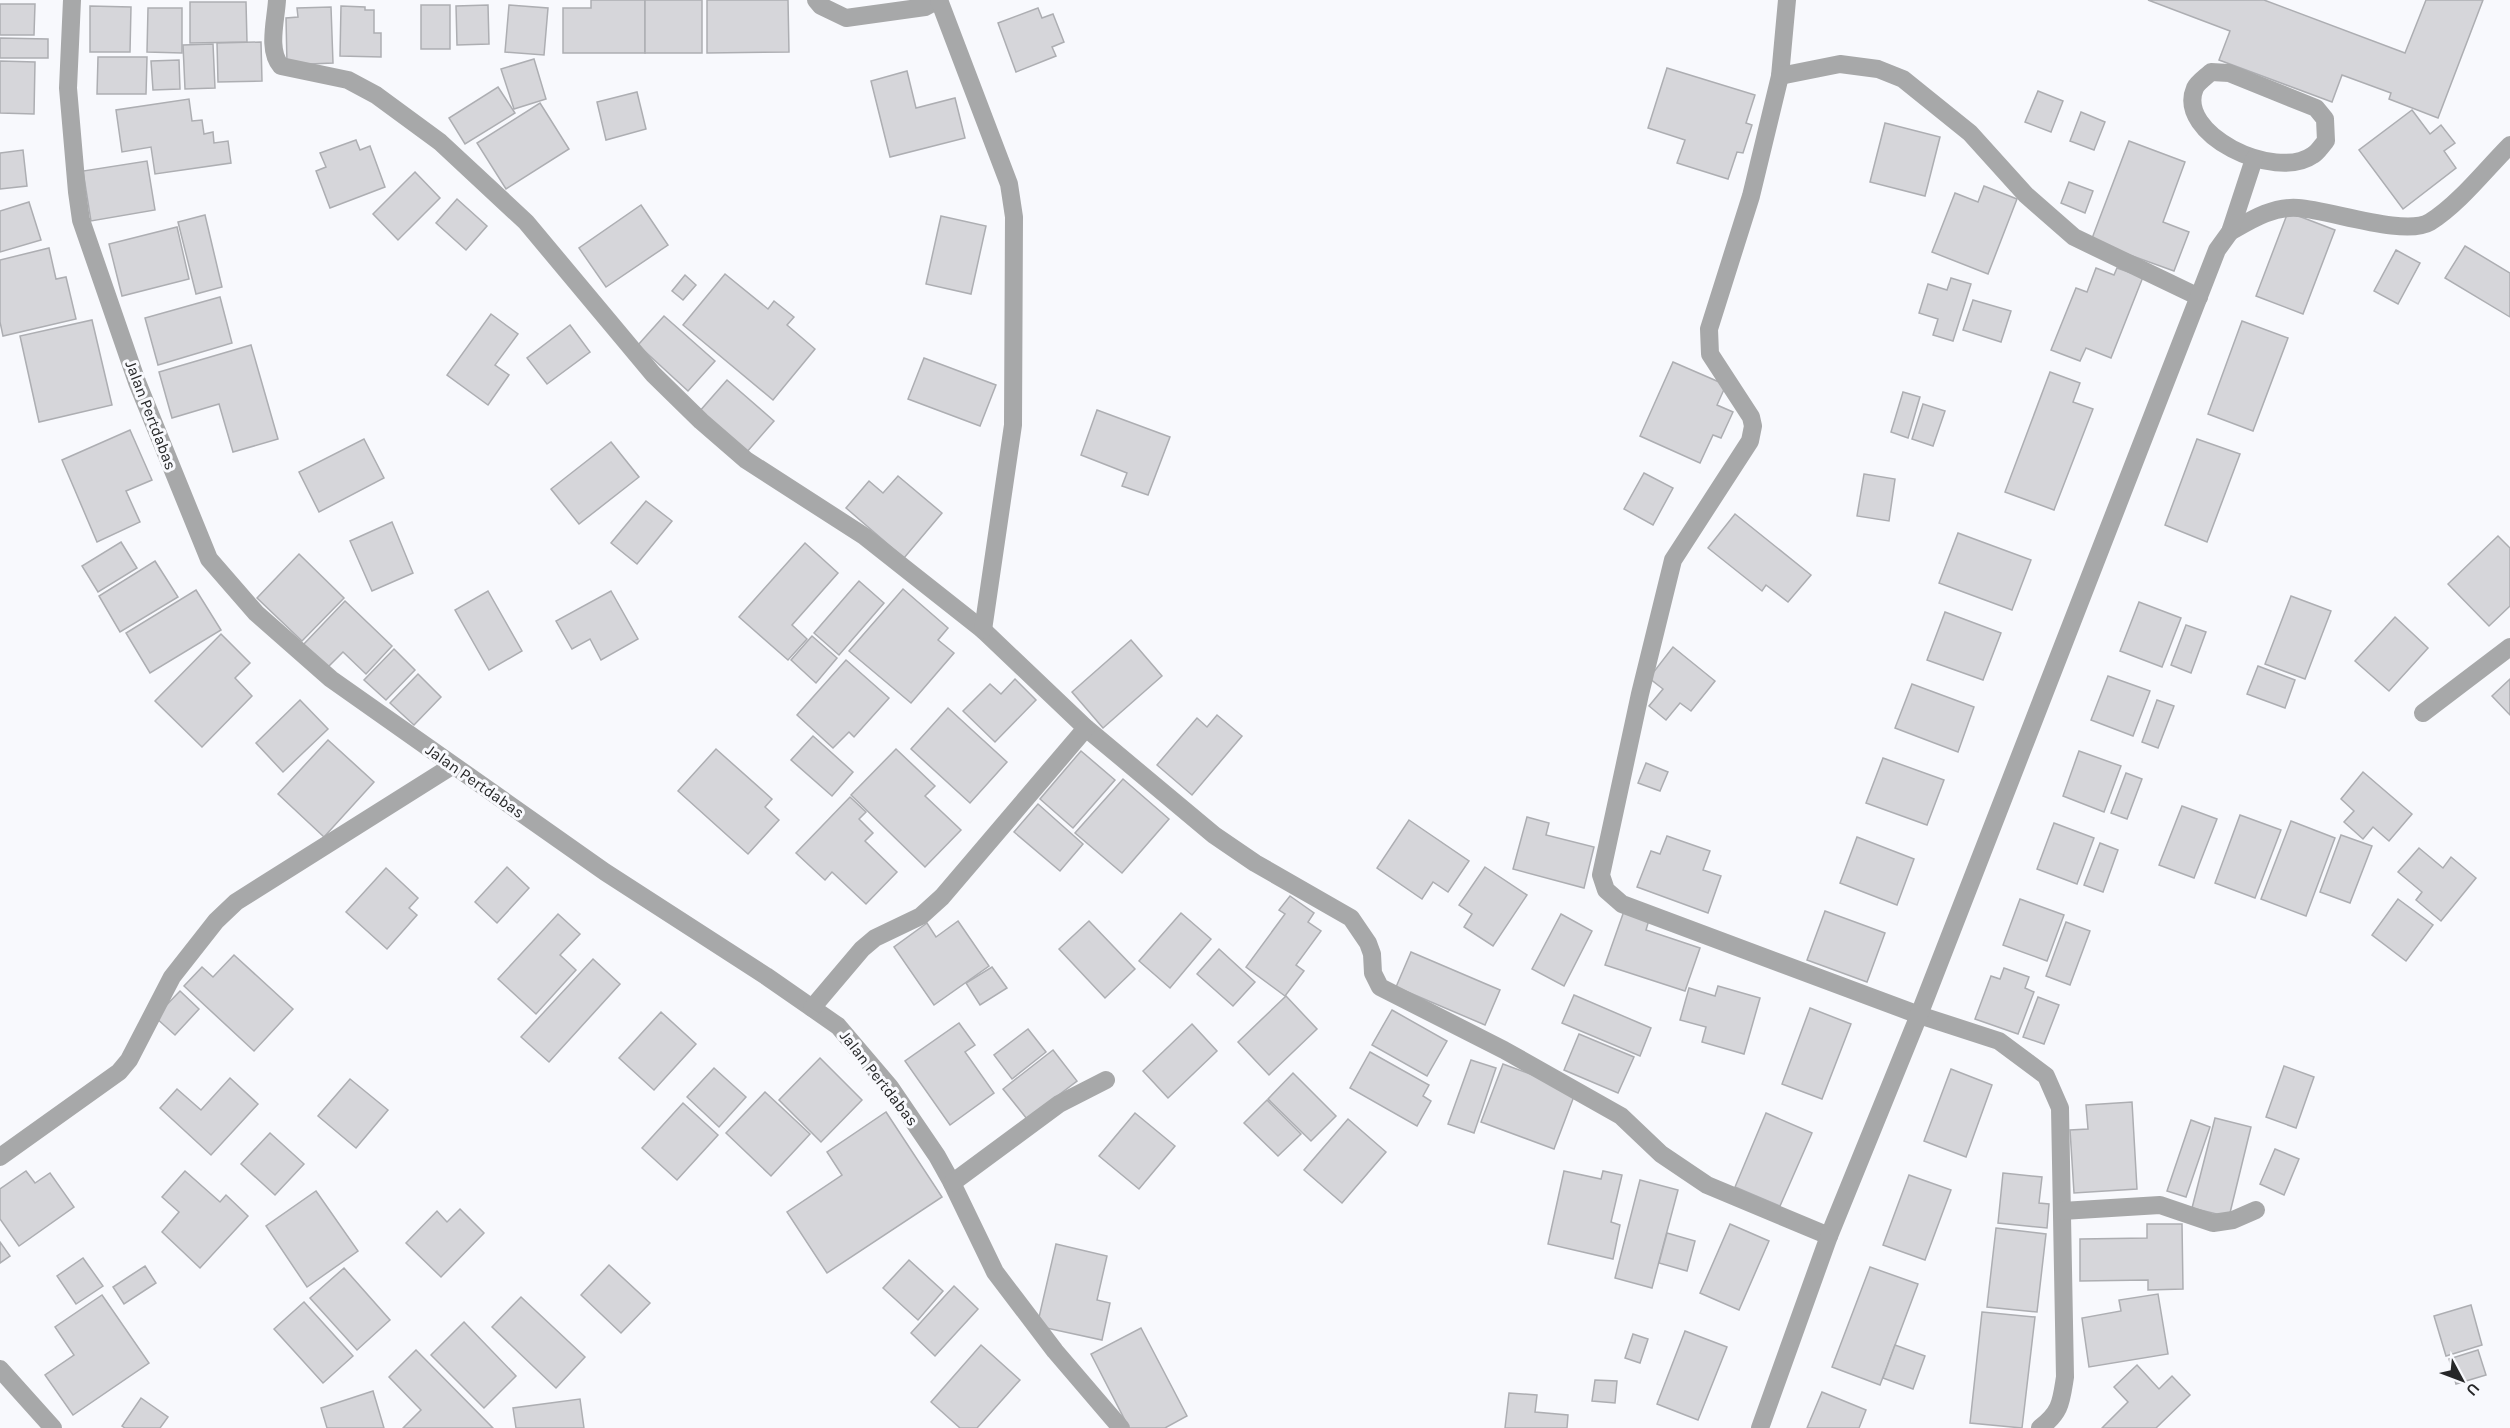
<svg xmlns="http://www.w3.org/2000/svg" width="2510" height="1428" font-family="Karla,sans-serif">
  <style>
    .building { fill: #d6d6da; stroke: #adaeb2; stroke-width: 1.5 }
    .lines { fill: none; stroke-linecap: round; stroke-linejoin: round }
    .minor { stroke: #a7a8a9; stroke-width: 18 }
    .labels { text-anchor: middle; dominant-baseline: central; stroke-width: 6; stroke-linejoin: round; paint-order: stroke }
    .street-label { font-size: 16px; fill: #262728; stroke: #f8f9fd }
  </style>
  <rect width="100%" height="100%" fill="#f8f9fd"/>
  <g class="building">
    <polygon points="591,0 645,0 645,53 563,53 563,8 591,8"/>
    <rect x="645" y="0" width="57" height="53"/>
    <polygon points="707,0 788,0 789,52 707,53"/>
    <polygon points="2148,0 2264,0 2405,53 2426,0 2483,0 2438,118 2389,99 2391,93 2342,75 2332,102 2219,60 2230,31"/>
    <polygon points="190,2 246,2 247,42 190,43"/>
    <polygon points="0,4 35,4 34,35 0,35"/>
    <rect x="421" y="5" width="29" height="44"/>
    <polygon points="488,5 489,44 457,45 456,6"/>
    <polygon points="509,5 548,8 544,55 505,52"/>
    <polygon points="90,6 131,7 130,52 90,52"/>
    <polygon points="341,6 365,7 365,10 374,10 374,33 381,33 381,57 340,56"/>
    <polygon points="331,7 333,63 287,65 286,18 298,17 297,8"/>
    <polygon points="148,8 182,8 182,53 147,52"/>
    <polygon points="1038,8 1042,18 1053,14 1064,42 1052,47 1056,56 1016,72 998,23"/>
    <polygon points="0,38 48,39 48,58 0,58"/>
    <polygon points="261,42 262,81 218,82 217,43"/>
    <polygon points="213,44 215,88 185,89 183,45"/>
    <polygon points="98,57 147,57 146,94 97,94"/>
    <polygon points="534,59 546,99 514,109 501,69"/>
    <polygon points="179,60 180,89 153,90 151,61"/>
    <polygon points="0,61 35,62 34,114 0,113"/>
    <polygon points="1667,68 1755,95 1746,123 1752,125 1743,153 1737,152 1728,179 1677,163 1685,140 1648,128"/>
    <polygon points="907,71 916,108 955,98 965,138 890,157 871,81"/>
    <polygon points="498,87 515,113 465,144 449,118"/>
    <polygon points="2038,91 2063,101 2051,132 2025,122"/>
    <polygon points="637,92 646,129 606,140 597,102"/>
    <polygon points="189,99 192,121 202,120 204,134 213,132 214,143 228,141 231,163 155,174 151,147 122,152 116,110"/>
    <polygon points="540,103 569,149 506,189 477,143"/>
    <polygon points="2412,110 2430,134 2441,125 2455,143 2444,151 2456,168 2403,209 2359,150"/>
    <polygon points="2081,112 2105,122 2094,150 2070,141"/>
    <polygon points="1885,123 1940,137 1925,196 1870,182"/>
    <polygon points="356,140 360,150 370,146 385,187 330,208 316,171 326,167 320,153"/>
    <polygon points="2129,141 2185,162 2163,222 2189,232 2174,271 2091,241"/>
    <polygon points="23,150 27,186 0,189 0,153"/>
    <polygon points="147,161 155,210 91,221 83,171"/>
    <polygon points="415,172 440,198 398,240 373,214"/>
    <polygon points="2069,182 2093,191 2085,213 2061,203"/>
    <polygon points="1984,186 2017,199 1988,274 1932,252 1955,193 1978,202"/>
    <polygon points="457,199 487,226 466,250 436,223"/>
    <polygon points="29,202 41,240 0,252 0,211"/>
    <polygon points="641,205 668,245 606,287 579,248"/>
    <polygon points="2288,212 2335,230 2303,314 2256,296"/>
    <polygon points="205,215 222,287 196,294 178,222"/>
    <polygon points="941,216 986,226 971,294 926,284"/>
    <polygon points="177,227 189,279 122,296 109,244"/>
    <polygon points="2465,246 2510,273 2510,317 2445,278"/>
    <polygon points="49,248 56,279 66,277 76,319 3,336 0,322 0,260"/>
    <polygon points="2396,250 2420,263 2398,304 2374,291"/>
    <polygon points="2096,268 2114,275 2117,268 2143,277 2111,358 2086,348 2080,361 2051,350 2076,288 2087,292"/>
    <polygon points="725,274 768,309 774,301 794,317 787,325 815,349 773,400 683,325"/>
    <polygon points="685,275 696,285 683,300 672,291"/>
    <polygon points="1951,278 1971,284 1953,341 1933,335 1938,319 1919,313 1928,284 1947,290"/>
    <polygon points="220,297 232,343 158,365 145,318"/>
    <polygon points="1973,300 2011,311 2001,342 1963,330"/>
    <polygon points="491,314 518,334 495,365 509,375 488,405 447,375"/>
    <polygon points="664,316 715,361 688,391 638,345"/>
    <polygon points="92,320 112,405 39,422 20,336"/>
    <polygon points="2242,321 2288,338 2253,431 2208,414"/>
    <polygon points="570,325 590,352 547,384 527,358"/>
    <polygon points="251,345 278,439 233,452 219,404 172,418 159,372"/>
    <polygon points="924,358 996,385 980,426 908,399"/>
    <polygon points="1673,362 1726,385 1717,405 1733,412 1721,438 1713,435 1700,463 1640,436"/>
    <polygon points="2050,372 2080,383 2073,402 2093,409 2054,510 2005,492"/>
    <polygon points="727,380 774,421 746,453 699,412"/>
    <polygon points="1903,392 1920,397 1908,438 1891,432"/>
    <polygon points="1923,404 1945,411 1933,446 1912,439"/>
    <polygon points="1097,410 1170,437 1148,495 1122,486 1127,473 1081,455"/>
    <polygon points="130,430 152,480 126,491 140,522 97,542 62,460"/>
    <polygon points="364,439 384,478 319,512 299,472"/>
    <polygon points="2197,439 2240,454 2207,542 2165,525"/>
    <polygon points="611,442 639,477 579,524 551,489"/>
    <polygon points="1644,473 1673,488 1653,525 1624,509"/>
    <polygon points="1864,474 1895,479 1889,521 1857,516"/>
    <polygon points="898,476 942,513 904,558 846,508 869,481 883,493"/>
    <polygon points="646,501 672,521 637,564 611,543"/>
    <polygon points="1735,514 1811,575 1788,602 1766,585 1762,591 1708,548"/>
    <polygon points="392,522 413,573 372,591 350,541"/>
    <polygon points="1958,533 2031,560 2012,610 1939,583"/>
    <polygon points="2498,536 2510,548 2510,606 2489,626 2448,584"/>
    <polygon points="121,542 137,568 98,592 82,566"/>
    <polygon points="805,543 838,573 792,625 807,639 788,660 739,617"/>
    <polygon points="299,554 344,598 302,641 257,598"/>
    <polygon points="155,561 178,597 120,632 99,596"/>
    <polygon points="859,581 884,603 839,655 814,633"/>
    <polygon points="903,589 948,628 938,640 954,653 911,703 849,651"/>
    <polygon points="196,590 221,630 150,673 126,633"/>
    <polygon points="488,591 522,651 489,670 455,610"/>
    <polygon points="611,591 638,639 601,660 590,639 572,649 556,621"/>
    <polygon points="2291,596 2331,611 2305,679 2265,664"/>
    <polygon points="345,601 392,646 366,674 343,652 326,669 302,646"/>
    <polygon points="2139,602 2181,618 2162,667 2120,651"/>
    <polygon points="1945,612 2001,633 1983,680 1927,660"/>
    <polygon points="2395,617 2428,648 2389,691 2355,661"/>
    <polygon points="2186,625 2206,632 2191,673 2171,665"/>
    <polygon points="221,634 250,663 235,678 252,696 202,747 155,701"/>
    <polygon points="812,636 837,658 816,683 791,660"/>
    <polygon points="1131,640 1162,676 1103,728 1072,692"/>
    <polygon points="1673,647 1715,681 1691,711 1680,703 1666,720 1649,706 1663,689 1649,678"/>
    <polygon points="394,649 415,670 386,700 364,680"/>
    <polygon points="846,660 889,698 854,737 849,732 833,748 797,715"/>
    <polygon points="2258,666 2295,680 2285,708 2247,694"/>
    <polygon points="418,674 441,697 414,725 390,703"/>
    <polygon points="2108,676 2150,691 2133,736 2091,720"/>
    <polygon points="1015,679 1036,700 995,742 963,711 990,684 1001,694"/>
    <polygon points="2510,679 2510,715 2492,696"/>
    <polygon points="1912,684 1974,707 1958,752 1895,728"/>
    <polygon points="300,700 328,729 283,772 256,743"/>
    <polygon points="2157,700 2174,706 2158,748 2142,742"/>
    <polygon points="948,708 1007,762 970,803 911,749"/>
    <polygon points="1217,715 1242,736 1192,795 1157,765 1197,718 1207,727"/>
    <polygon points="813,736 853,772 832,796 791,760"/>
    <polygon points="328,740 374,782 324,837 278,794"/>
    <polygon points="716,749 772,799 765,807 779,820 748,854 678,791"/>
    <polygon points="896,749 935,786 925,796 961,830 925,867 851,795"/>
    <polygon points="1081,751 1115,780 1073,828 1040,799"/>
    <polygon points="2079,751 2121,766 2104,812 2063,796"/>
    <polygon points="1883,758 1944,780 1927,825 1866,803"/>
    <polygon points="1646,763 1668,772 1660,791 1638,783"/>
    <polygon points="2363,772 2412,814 2389,841 2373,827 2363,839 2344,822 2354,811 2341,799"/>
    <polygon points="2126,773 2142,779 2127,819 2111,813"/>
    <polygon points="1123,779 1169,819 1122,873 1075,833"/>
    <polygon points="850,797 866,812 859,819 873,833 865,841 897,872 866,904 832,872 825,880 796,853"/>
    <polygon points="1038,804 1083,844 1060,871 1014,832"/>
    <polygon points="2182,806 2217,819 2194,878 2159,865"/>
    <polygon points="2240,815 2281,830 2255,898 2215,883"/>
    <polygon points="1527,817 1549,823 1546,835 1594,847 1584,888 1513,869"/>
    <polygon points="1409,820 1469,861 1448,892 1433,882 1422,899 1377,868"/>
    <polygon points="2291,821 2335,838 2306,916 2261,899"/>
    <polygon points="2054,823 2094,838 2077,884 2037,869"/>
    <polygon points="2341,835 2372,846 2350,903 2320,892"/>
    <polygon points="1667,836 1710,851 1703,870 1721,876 1708,913 1637,887 1651,851 1660,854"/>
    <polygon points="1857,837 1914,859 1897,905 1840,883"/>
    <polygon points="2100,843 2118,850 2103,892 2084,885"/>
    <polygon points="2419,848 2443,868 2451,857 2476,878 2441,921 2416,900 2422,892 2398,872"/>
    <polygon points="507,867 529,888 497,923 475,902"/>
    <polygon points="1485,867 1527,895 1493,946 1464,927 1472,914 1459,905"/>
    <polygon points="386,868 418,898 409,908 417,915 387,949 346,912"/>
    <polygon points="1290,896 1314,913 1308,922 1321,931 1296,965 1304,971 1285,996 1246,967 1285,914 1279,910"/>
    <polygon points="2020,899 2064,915 2047,961 2003,945"/>
    <polygon points="2398,899 2433,925 2406,961 2372,935"/>
    <polygon points="1624,911 1649,920 1646,930 1700,948 1685,991 1605,965"/>
    <polygon points="1825,911 1885,933 1867,982 1807,960"/>
    <polygon points="1181,913 1211,939 1170,988 1139,961"/>
    <polygon points="558,914 580,934 560,955 576,970 536,1014 498,979"/>
    <polygon points="1561,914 1592,931 1564,986 1532,969"/>
    <polygon points="958,921 989,966 934,1005 894,947 927,923 936,937"/>
    <polygon points="1089,921 1135,969 1105,998 1059,949"/>
    <polygon points="2066,922 2090,931 2070,985 2046,976"/>
    <polygon points="1219,949 1255,982 1233,1006 1197,974"/>
    <polygon points="1411,952 1500,990 1485,1025 1396,987"/>
    <polygon points="234,955 293,1009 254,1051 184,986 202,967 213,977"/>
    <polygon points="593,959 620,984 549,1062 521,1037"/>
    <polygon points="992,967 1007,988 980,1005 966,983"/>
    <polygon points="2004,968 2029,977 2025,988 2034,992 2018,1034 1975,1019 1991,976 2000,979"/>
    <polygon points="1718,986 1760,998 1744,1054 1702,1042 1706,1027 1680,1020 1689,988 1715,996"/>
    <polygon points="180,991 199,1009 175,1035 155,1017"/>
    <polygon points="1574,995 1651,1028 1640,1056 1562,1023"/>
    <polygon points="1286,996 1317,1029 1269,1075 1238,1042"/>
    <polygon points="2038,997 2059,1005 2044,1044 2023,1037"/>
    <polygon points="1810,1008 1851,1024 1822,1099 1782,1084"/>
    <polygon points="1392,1010 1447,1041 1427,1076 1372,1045"/>
    <polygon points="661,1012 696,1044 654,1090 619,1058"/>
    <polygon points="959,1023 975,1045 965,1052 994,1093 950,1125 905,1061"/>
    <polygon points="1192,1024 1217,1051 1168,1098 1143,1071"/>
    <polygon points="1028,1029 1046,1052 1012,1079 994,1055"/>
    <polygon points="1579,1034 1634,1057 1618,1093 1564,1070"/>
    <polygon points="1053,1050 1077,1081 1027,1119 1003,1089"/>
    <polygon points="1370,1052 1429,1085 1423,1096 1431,1101 1417,1126 1350,1088"/>
    <polygon points="820,1058 862,1100 821,1142 779,1100"/>
    <polygon points="1471,1060 1496,1068 1474,1133 1448,1124"/>
    <polygon points="1503,1064 1576,1091 1554,1149 1481,1122"/>
    <polygon points="2284,1066 2314,1077 2296,1128 2266,1117"/>
    <polygon points="714,1068 746,1097 719,1127 687,1097"/>
    <polygon points="1951,1069 1992,1085 1966,1157 1924,1141"/>
    <polygon points="1293,1073 1336,1116 1311,1141 1268,1099"/>
    <polygon points="230,1078 258,1104 211,1155 160,1108 177,1089 201,1110"/>
    <polygon points="350,1079 388,1110 356,1148 318,1116"/>
    <polygon points="765,1092 810,1134 771,1176 726,1133"/>
    <polygon points="1267,1100 1301,1134 1278,1156 1244,1123"/>
    <polygon points="2132,1102 2137,1189 2074,1193 2070,1130 2088,1129 2086,1105"/>
    <polygon points="683,1103 718,1135 677,1180 642,1148"/>
    <polygon points="886,1112 942,1197 827,1273 787,1212 842,1175 827,1152"/>
    <polygon points="1135,1113 1175,1146 1139,1189 1099,1156"/>
    <polygon points="1766,1113 1812,1133 1780,1206 1735,1187"/>
    <polygon points="2215,1118 2251,1127 2229,1217 2192,1208"/>
    <polygon points="1348,1119 1386,1152 1342,1203 1304,1170"/>
    <polygon points="2191,1120 2210,1127 2186,1197 2167,1191"/>
    <polygon points="270,1133 304,1164 275,1195 241,1164"/>
    <polygon points="2275,1149 2299,1159 2284,1195 2260,1184"/>
    <polygon points="26,1171 35,1183 50,1173 74,1207 19,1246 0,1219 0,1189"/>
    <polygon points="185,1171 220,1202 226,1195 248,1216 200,1268 162,1232 179,1212 162,1197"/>
    <polygon points="1564,1171 1601,1179 1603,1171 1622,1175 1611,1222 1620,1225 1613,1259 1548,1244"/>
    <polygon points="2003,1173 2042,1177 2039,1203 2049,1204 2047,1228 1998,1223"/>
    <polygon points="1909,1175 1951,1190 1925,1260 1883,1245"/>
    <polygon points="1640,1180 1678,1190 1652,1288 1615,1278"/>
    <polygon points="316,1191 358,1251 307,1287 266,1226"/>
    <polygon points="460,1209 484,1233 441,1277 406,1243 437,1211 447,1222"/>
    <polygon points="1730,1224 1769,1241 1739,1310 1700,1293"/>
    <polygon points="2147,1224 2182,1224 2183,1289 2148,1290 2148,1280 2080,1281 2080,1239 2147,1238"/>
    <polygon points="1996,1228 2046,1234 2037,1312 1987,1307"/>
    <polygon points="1667,1233 1695,1241 1687,1271 1659,1263"/>
    <polygon points="0,1242 10,1256 0,1263"/>
    <polygon points="1056,1244 1107,1256 1097,1300 1110,1303 1102,1340 1037,1326"/>
    <polygon points="83,1258 103,1286 76,1304 57,1276"/>
    <polygon points="909,1260 943,1291 918,1320 883,1288"/>
    <polygon points="609,1265 650,1303 621,1333 581,1295"/>
    <polygon points="145,1266 156,1283 124,1304 113,1287"/>
    <polygon points="1870,1267 1918,1284 1880,1385 1832,1367"/>
    <polygon points="344,1268 390,1320 357,1350 310,1298"/>
    <polygon points="954,1286 978,1309 935,1356 911,1333"/>
    <polygon points="2158,1294 2168,1354 2089,1367 2082,1318 2121,1311 2119,1300"/>
    <polygon points="102,1295 149,1363 73,1415 45,1375 74,1355 55,1327"/>
    <polygon points="521,1297 585,1357 556,1388 492,1327"/>
    <polygon points="304,1302 353,1356 323,1383 274,1329"/>
    <polygon points="2471,1305 2482,1345 2446,1356 2434,1316"/>
    <polygon points="1982,1312 2035,1317 2022,1428 1970,1423"/>
    <polygon points="464,1322 516,1376 484,1408 431,1355"/>
    <polygon points="1141,1328 1187,1416 1165,1428 1129,1428 1091,1354"/>
    <polygon points="1685,1331 1727,1347 1698,1420 1657,1404"/>
    <polygon points="1633,1334 1648,1339 1640,1363 1625,1358"/>
    <polygon points="981,1345 1020,1380 977,1428 960,1428 931,1402"/>
    <polygon points="1895,1345 1925,1356 1913,1389 1883,1378"/>
    <polygon points="416,1350 493,1428 403,1428 421,1410 389,1377"/>
    <polygon points="2478,1350 2486,1375 2456,1384 2449,1359"/>
    <polygon points="2137,1365 2159,1389 2172,1376 2190,1395 2156,1428 2102,1428 2128,1402 2114,1387"/>
    <polygon points="1595,1380 1617,1381 1615,1403 1592,1401"/>
    <polygon points="373,1391 384,1428 327,1428 321,1408"/>
    <polygon points="1822,1392 1866,1410 1859,1428 1807,1428"/>
    <polygon points="1509,1393 1537,1395 1535,1412 1568,1415 1567,1428 1505,1428"/>
    <polygon points="141,1398 168,1417 160,1428 125,1428 122,1426"/>
    <polygon points="580,1399 584,1428 516,1428 513,1408"/>
  </g>
  <g class="lines">
    <g class="minor">
      <polyline points="72,0 68,88 77,192 81,220 137,382 209,559 256,613 331,679 605,872 766,976 838,1026 890,1087 937,1156 952,1183 995,1272 1055,1351 1121,1428"/>
      <path d="M277 0C276 20 267 50 281 66L348 80 376 95 440 142 526 222 653 374 701 421 746 460 864 536 983 630 1086 728 1214 835 1255 863 1351 918 1368 943 1372 954 1373 973 1380 987 1504 1050 1621 1116 1661 1154 1707 1185 1829 1236"/>
      <polyline points="816,0 821,6 846,18 925,7 938,0"/>
      <polyline points="939,0 1009,184 1014,217 1013,425 983,630"/>
      <path d="M1787 0 1780 76 1751 196 1709 329 1710 354 1751 417 1753 426 1750 441 1673 560 1640 694 1601 875 1606 890 1622 904 1919 1015 1999 1041 2046 1076 2060 1108 2065 1377C2061 1402 2061 1412 2040 1428"/>
      <path d="M2211 72 2229 73 2316 108 2325 119 2326 141C2322 145 2318 152 2313 155 2275 182 2175 134 2195 88 2198 82 2206 77 2211 72Z"/>
      <polyline points="1780,76 1840,64 1878,69 1903,79 1970,133 2026,195 2074,237 2199,297"/>
      <path d="M2230 232C2251 220 2273 206 2298 208 2330 210 2405 237 2430 222 2459 204 2486 169 2510 145"/>
      <polyline points="2423,713 2510,647"/>
      <polyline points="812,1008 862,949 875,938 921,916 942,897 1086,728"/>
      <polyline points="0,1157 119,1072 129,1060 172,977 216,921 236,902 452,766"/>
      <polyline points="952,1183 1059,1104 1106,1080"/>
      <polyline points="2062,1211 2160,1205 2213,1223 2233,1220 2256,1210"/>
      <polyline points="0,1369 53,1428"/>
      <polyline points="1760,1428 1829,1236 1919,1015 2217,250 2230,232 2254,159"/>
    </g>
  </g>
  <g class="labels">
    <g class="street-label">
      <text transform="translate(151 415) rotate(69)">Jalan Pertdabas</text>
      <text transform="translate(475 781) rotate(35)">Jalan Pertdabas</text>
      <text transform="translate(879 1078) rotate(52)">Jalan Pertdabas</text>
    </g>
  </g>
  <g transform="translate(2462 1380) rotate(131)" stroke="#f8f9fd" stroke-width="4.5" paint-order="stroke">
  <path d="M0-4.5L10 22L0 15L-10 22Z" fill="#262728"/>
  <text y="-9" font-size="16" font-weight="bold" text-anchor="middle" fill="#262728">U</text>
  </g>
</svg>
